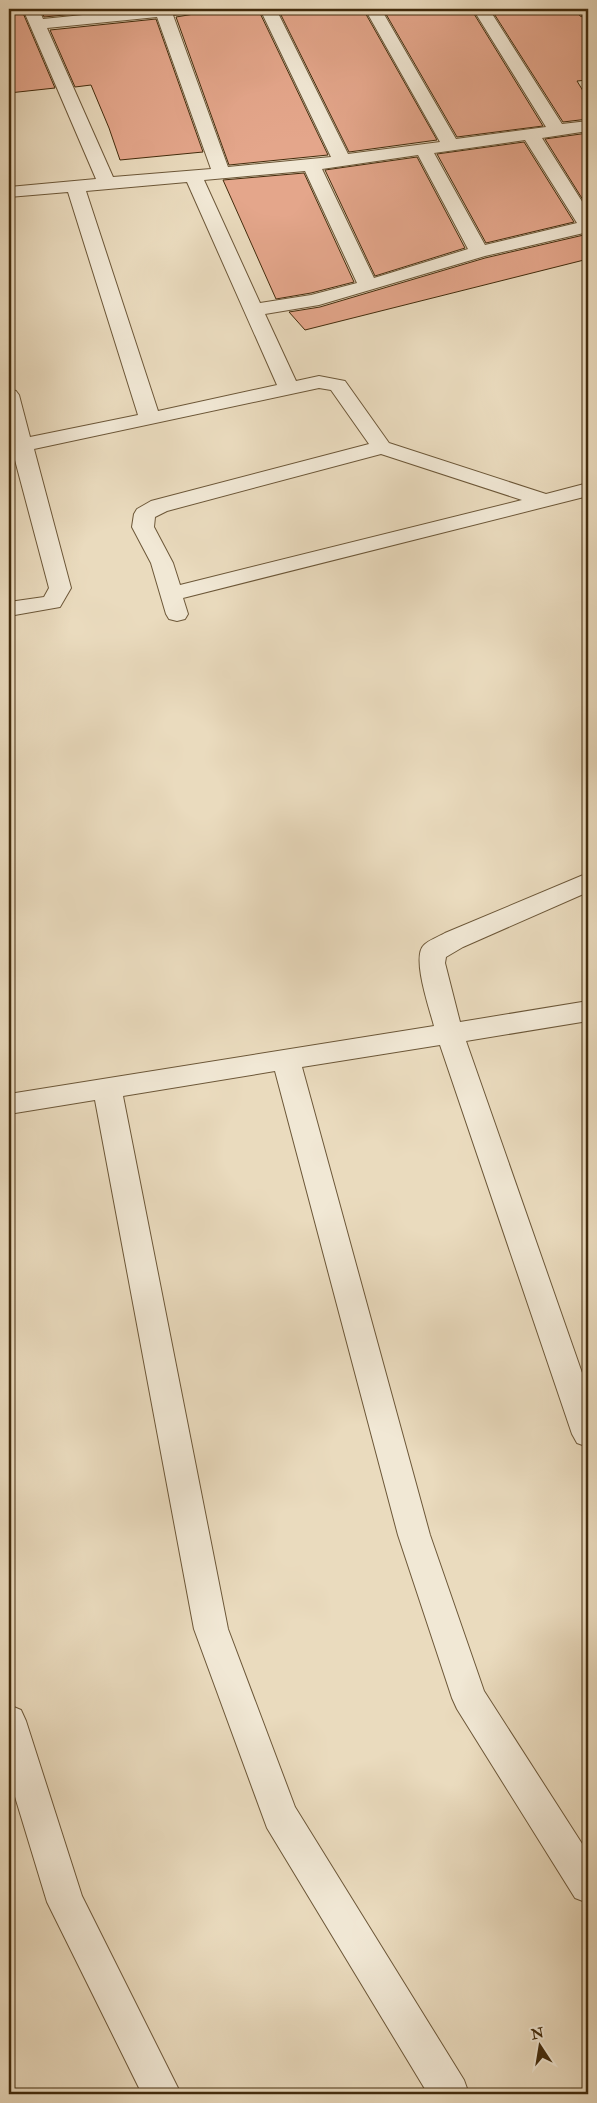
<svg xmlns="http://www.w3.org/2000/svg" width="597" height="2103" font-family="'IM FELL Double Pica',serif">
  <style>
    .building { fill: #e4a68b; stroke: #422b0c }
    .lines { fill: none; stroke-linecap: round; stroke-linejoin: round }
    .minor-casing { stroke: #6c5738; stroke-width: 2 }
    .minor { fill: #f1e8d5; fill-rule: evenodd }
  </style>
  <rect width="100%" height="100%" fill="#eadbbe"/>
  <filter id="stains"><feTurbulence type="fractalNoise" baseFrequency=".004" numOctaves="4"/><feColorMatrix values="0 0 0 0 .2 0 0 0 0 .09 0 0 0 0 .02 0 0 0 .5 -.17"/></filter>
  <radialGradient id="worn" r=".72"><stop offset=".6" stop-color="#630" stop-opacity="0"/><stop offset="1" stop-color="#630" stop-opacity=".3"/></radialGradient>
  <g class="building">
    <polygon points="75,9 126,9 44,17 42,12"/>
    <polygon points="198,9 258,9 328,155 229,165 176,17 194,14"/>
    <polygon points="278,9 363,9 437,140 349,152"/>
    <polygon points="383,9 471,9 543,126 457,137"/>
    <polygon points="491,9 576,9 580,16 588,19 588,80 577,81 588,99 588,119 563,122"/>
    <polygon points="23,13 55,88 9,93 9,15"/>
    <polygon points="156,19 203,152 120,160 109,128 91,85 75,87 50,30"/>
    <polygon points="588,133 588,208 545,139"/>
    <polygon points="524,142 574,222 486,243 437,154"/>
    <polygon points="417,157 465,248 375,276 325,170"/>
    <polygon points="304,173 354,282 311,293 276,299 223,180"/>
    <polygon points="588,234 588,259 305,330 289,312 320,307 485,258"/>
  </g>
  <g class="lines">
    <g class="minor-casing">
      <g id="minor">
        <path d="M23 9H39L43 19 142 9H196L194 12 173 15 228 167 331 157 260 9H276L348 154 440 142 365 9H381L456 139 546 127 473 9H489L562 124 588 121V131L542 138 588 211V232L485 256 319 305 265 314 296 381 319 376 345 381 389 443 546 494 588 483V496L183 598 188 614 185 619 177 621 169 619 166 614 151 563 132 527 134 514 137 509 151 501 369 444 331 390 319 388 34 449 71 588 60 607 9 616V602L44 597 49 588 11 445 9 389 16 391 19 395 30 437 138 415 68 192 9 197V187L96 179ZM157 17 211 169 113 177 47 28ZM525 140 577 223 485 245 434 153ZM418 155 468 249 374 278 322 169ZM305 171 357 283 311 295 260 303 204 180ZM187 182 277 385 158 411 86 191ZM381 454 522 500 180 585 173 563 154 527 155 517 167 511Z"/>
        <polygon points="578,9 588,9 588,17 582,15"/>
        <path d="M588 873V892L463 947 446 957 445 963 460 1022 588 1001V1021L466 1041 588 1390V1447L577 1443 572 1434 440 1045 302 1067 430 1535 484 1691 588 1853V1903L575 1898 457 1709 452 1698 398 1535 275 1071 123 1096 228 1629 295 1807 464 2080 469 2094H428L267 1828 194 1629 95 1100 9 1114V1094L434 1026C430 1010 411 957 424 945 429 940 438 937 445 933Z"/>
        <polygon points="9,1705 21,1710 26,1721 82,1896 181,2094 142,2094 47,1902 9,1777"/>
      </g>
    </g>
    <use href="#minor" class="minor"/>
  </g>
  <rect width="597" height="2103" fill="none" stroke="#eadbbe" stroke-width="30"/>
  <rect x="10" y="10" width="577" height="2083" fill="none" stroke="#422b0c" stroke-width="2.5"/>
  <rect x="15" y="15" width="567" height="2073" fill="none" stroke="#422b0c"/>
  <g transform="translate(540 2046) rotate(348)" stroke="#f1e8d5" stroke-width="4" paint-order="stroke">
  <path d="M0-4L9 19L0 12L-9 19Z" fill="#422b0c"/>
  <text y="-8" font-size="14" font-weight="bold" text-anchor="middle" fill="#422b0c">N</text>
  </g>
  <rect width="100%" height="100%" filter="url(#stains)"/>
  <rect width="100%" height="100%" fill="url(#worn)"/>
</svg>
